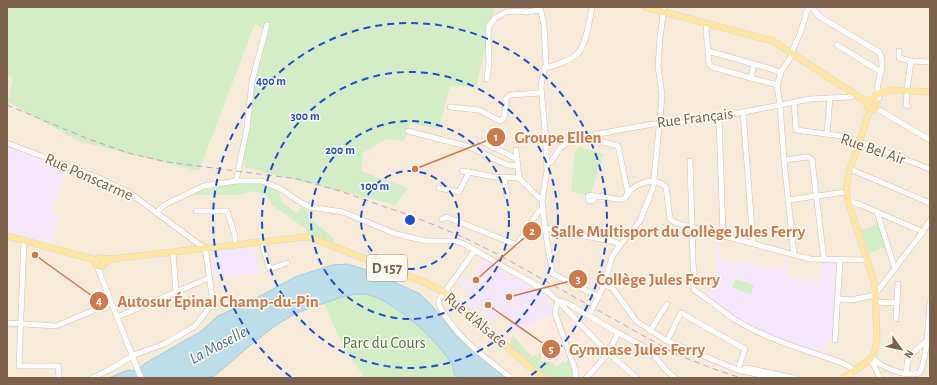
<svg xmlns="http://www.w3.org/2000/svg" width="937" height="385" font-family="'Alegreya Sans',sans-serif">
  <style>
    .residential { fill: #f6ebd8 }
    .commercial { fill: #feebde }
    .education { fill: #f5e7fa }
    .green { fill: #d3edc7 }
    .water { fill: #bddee9; stroke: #a3ccdb }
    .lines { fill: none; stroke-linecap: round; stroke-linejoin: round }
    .minor-casing { stroke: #d2c1af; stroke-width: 6 }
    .major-casing { stroke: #ddd6d0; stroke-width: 7 }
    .minor { stroke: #fff; stroke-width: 5 }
    .major { stroke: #fde5a2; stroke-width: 6 }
    .rail { stroke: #bda7ca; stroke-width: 1; stroke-dasharray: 6 4; stroke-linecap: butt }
    .minor-bridge-casing { stroke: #d2c1af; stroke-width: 6; stroke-linecap: butt }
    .minor-bridge { stroke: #fff; stroke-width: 5 }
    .ring { fill: none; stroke: #1d4ed8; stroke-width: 2; stroke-dasharray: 7 5 }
    .labels { text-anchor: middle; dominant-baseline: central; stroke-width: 3; stroke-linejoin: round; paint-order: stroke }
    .shield { fill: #fffbf2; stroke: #a38f7d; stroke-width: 1 }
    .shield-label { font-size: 15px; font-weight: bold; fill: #7b614b }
    .street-label { font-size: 16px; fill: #7b614b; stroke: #fffbf2 }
    .park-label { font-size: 16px; fill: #4b7a40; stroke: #fffbf2 }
    .water-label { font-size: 17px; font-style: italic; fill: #437a8f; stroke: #fffbf2 }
    .centre { fill: #1d4ed8; stroke: #fffbf2; stroke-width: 2 }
    .ring-label { font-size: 12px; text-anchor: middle; font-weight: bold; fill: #1d4ed8; stroke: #fffbf2; stroke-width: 3; stroke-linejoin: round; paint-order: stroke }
    .leader { fill: none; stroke: #cf784c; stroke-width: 1.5 }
    .callout-dot { fill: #cf784c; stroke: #fffbf2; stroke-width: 1.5 }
    .mark-label { font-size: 12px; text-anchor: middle; font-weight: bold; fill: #fff }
    .callout-label { font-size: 17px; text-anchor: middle; font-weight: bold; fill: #cf784c; stroke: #fffbf2; stroke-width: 3; stroke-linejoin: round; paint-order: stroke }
  </style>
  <rect width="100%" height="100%" fill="#fdf8eb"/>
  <polygon class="residential" points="494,7 930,7 930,378 7,378 7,74 13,78 199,171 255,24 268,33 255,76 243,167 408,188 360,171 363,153 410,124 450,86"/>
  <g class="commercial">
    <polygon points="554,313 555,318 555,327 558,328 572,369 572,378 550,378 510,342 515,332"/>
    <polygon points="588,318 613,333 613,336 607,346 606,345 584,324"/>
    <polygon points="567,319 570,321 602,353 602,356 581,378 579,378 578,366 563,325 563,322"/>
  </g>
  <g class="education">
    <polygon points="7,145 67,168 52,212 59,213 51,244 7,232"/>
    <polygon points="716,236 720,237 720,259 782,269 785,267 785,255 789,256 788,257 788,277 821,282 823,262 838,262 833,340 829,339 823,355 788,343 753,327 733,316 705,295 716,282"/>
    <polygon points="253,247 254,253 257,253 260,273 214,279 212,251"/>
    <polygon points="482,259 532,287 549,300 554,313 515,332 502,313 493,321 478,307 478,305 472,311 467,308 465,306 477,292 474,289 469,295 460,282 454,284 456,280 472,278"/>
  </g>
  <g class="green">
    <polygon points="7,7 494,7 494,8 490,31 476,87 450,86 439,128 410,124 404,141 387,139 363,153 361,171 408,188 396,205 243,167 255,76 268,33 255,24 199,171 78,141 8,102 13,78 7,74"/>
    <polygon points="579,147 604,154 591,192 586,195 579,194 571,191 575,153"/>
    <polygon points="234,182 272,184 279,192 282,202 297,214 301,206 307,211 309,219 317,224 334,239 334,244 308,234 306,229 272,205 268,196 254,191 239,195 196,195 197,192 212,188 214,185"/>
    <polygon points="878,224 886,247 869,253 861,230"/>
    <polygon points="735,279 754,285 751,294 732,288"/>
    <path d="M361 294C390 298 430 333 447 356 452 363 452 372 457 378H360L363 375 347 352 336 331 325 304 326 302 338 297Z"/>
    <polygon points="513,335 532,357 541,352 544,355 541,355 541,361 550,361 557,367 563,361 565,363 569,359 572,369 572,378 550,378 537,369 509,345"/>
  </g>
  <path class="water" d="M347 264 370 271 420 294 435 309 455 335 505 378H457C453 373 454 370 452 365 447 355 438 346 431 338 417 324 389 300 369 295 356 292 340 297 328 302 316 306 302 310 291 316 263 332 239 356 214 376L208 378H109L128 370 133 371 140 368 144 364 200 332 218 316 264 294 295 277 332 265Z"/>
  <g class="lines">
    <g class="minor-casing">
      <g id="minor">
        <polyline points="540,7 544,25 546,64 542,79 541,88 545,130 547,170 542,201 545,228 552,271 553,274 599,297"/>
        <path d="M812 7 814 10 820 17 879 52C888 68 873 82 879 98"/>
        <polyline points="707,23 706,31 708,51"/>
        <polyline points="837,45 881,72"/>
        <polyline points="899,51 899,58 911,61 930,62"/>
        <polyline points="792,52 800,34 807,11 810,7"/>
        <polyline points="793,53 781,72 777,85 780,105 784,160 794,255"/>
        <path d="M545 67H549C558 64 569 61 576 55 586 47 590 19 592 7"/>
        <polyline points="751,78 712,67 709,64 708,51 754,64"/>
        <polyline points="487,79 489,63 488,34 489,26 495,18 506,12 518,11 526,12 540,10"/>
        <polyline points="777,85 751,78 754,64 781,72"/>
        <polyline points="794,103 796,130 842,136 855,140 930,169"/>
        <polyline points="908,106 906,105 907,90 911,61"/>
        <polyline points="450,107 479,110 500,121 504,118 506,99 510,95 541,93"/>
        <polyline points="876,108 930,140"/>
        <polyline points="743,112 753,243"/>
        <polyline points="719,117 723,235"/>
        <polyline points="408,131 470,147 507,165 518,166"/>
        <polyline points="827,134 830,98"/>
        <polyline points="588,138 618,146 628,193"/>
        <polyline points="481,141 517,159"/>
        <polyline points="7,143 99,178 130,193 204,248 206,253 213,303 195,326 187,331 164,344 134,355 109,370 92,378"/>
        <polyline points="516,150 519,178"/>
        <polyline points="784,160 808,157 812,160 824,260"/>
        <path d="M690 161 694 290C708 299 721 310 734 319 766 339 805 350 840 362L850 367 853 372"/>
        <polyline points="547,163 551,162 560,148 566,144 579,138 619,130 654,124 671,124 719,117 810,99 851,97 853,94"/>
        <polyline points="850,169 930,203"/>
        <polyline points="462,171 495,177 519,178 539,198 543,198"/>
        <polyline points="504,178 507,196"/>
        <polyline points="236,181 247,128 252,81 267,25"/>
        <polyline points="439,188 459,192 469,172"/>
        <circle cx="591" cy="198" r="3"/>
        <path d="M594 196C604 195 614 201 624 199 632 185 652 174 666 187L670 219 676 223 810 259 867 260"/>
        <polyline points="788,200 846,192"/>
        <polyline points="848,201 861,205 923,232"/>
        <polyline points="196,211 227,211 235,236 235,245"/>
        <polyline points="157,212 164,205 204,186 236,181 262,181 281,189 300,202 310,207 343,212 396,234 426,241 456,241 464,244 548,292 558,301 608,353 637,378"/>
        <polyline points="877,212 895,269"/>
        <polyline points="442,219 447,217 517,245 538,212 543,209"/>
        <polyline points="545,228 615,242 620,245"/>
        <polyline points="24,240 19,366 58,366 59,378"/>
        <polyline points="263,242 264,251 270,269 287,263"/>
        <path d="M475 250 442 296 439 300V305C454 336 485 357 511 378"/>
        <polyline points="173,252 176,292"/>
        <polyline points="97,266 141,378"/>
        <polyline points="604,285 611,287 614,290 636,321 667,341 738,370 775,378"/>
        <polyline points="876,293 922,233 930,220"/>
        <polyline points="838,299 851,300 876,295"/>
        <polyline points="558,301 564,302 569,304 618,333 650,350 665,369 675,378"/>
        <polyline points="558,301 555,312 556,316 575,369 576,378"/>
        <polyline points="876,302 897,303"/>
        <polyline points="594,305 604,285 612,257 618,248 640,221 653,188 661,108 662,95 658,66 660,38 664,7"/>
        <polyline points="117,317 209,278"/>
        <polyline points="896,319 898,284"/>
        <polyline points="7,323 56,326 111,303"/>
        <polyline points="650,331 667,304"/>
        <polyline points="835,340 840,260"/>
        <polyline points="667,341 681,313 745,349 738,370"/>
        <path d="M872 357C881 368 906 377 919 373 927 365 929 315 930 302"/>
        <polyline points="870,360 873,363 880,378"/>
        <polyline points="742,371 745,368 747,368 794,378"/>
        <polyline points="906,374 908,357 930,338"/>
        <polyline points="586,378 607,355 618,333"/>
      </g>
    </g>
    <g class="major-casing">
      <g id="major">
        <polyline points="645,7 773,41 868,103"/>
        <circle cx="872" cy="105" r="5"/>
        <polyline points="871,101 877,94 891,90 930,92"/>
        <polyline points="7,236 96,260"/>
        <polyline points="102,258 104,261 104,264 101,267 97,266 95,262 98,258 100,258 111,259 104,264"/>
        <polyline points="111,259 305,237 312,238 419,280 444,292 536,372 545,378"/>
        <polyline points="843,378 870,360 875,351 877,339 875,285 848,201 846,190 849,172 870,110"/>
      </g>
    </g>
    <use href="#minor" class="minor"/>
    <use href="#major" class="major"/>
    <polyline class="rail" points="7,105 86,138 128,153 167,162 298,179 340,191 417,218 463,237 501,256 676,354 711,368 741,378"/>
    <g class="minor-bridge-casing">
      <polyline id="minor-bridge" points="591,311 594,305"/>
    </g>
    <use href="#minor-bridge" class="minor-bridge"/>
  </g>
  <g class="ring">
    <circle cx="410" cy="220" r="49"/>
    <circle cx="410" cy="220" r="99"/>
    <circle cx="410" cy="220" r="148"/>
    <path d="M291 377A197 197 0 1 1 529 377"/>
  </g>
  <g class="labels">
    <rect class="shield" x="367" y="255" width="40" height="26" rx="3"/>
    <g class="shield-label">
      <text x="387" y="268">D 157</text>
    </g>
    <g class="street-label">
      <text transform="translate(695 118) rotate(-7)">Rue Français</text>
      <text transform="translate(873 149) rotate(19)">Rue Bel Air</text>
      <text transform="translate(89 177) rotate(24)">Rue Ponscarme</text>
      <text transform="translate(476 320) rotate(40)">Rue d'Alsace</text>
    </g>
    <g class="park-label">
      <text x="384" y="343">Parc du Cours</text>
    </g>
    <g class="water-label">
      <text transform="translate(218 345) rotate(-28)">La Moselle</text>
    </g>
  </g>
  <circle cx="410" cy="220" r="6" class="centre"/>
  <g class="ring-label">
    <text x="271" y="85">400 m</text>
    <text x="305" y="120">300 m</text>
    <text x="340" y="154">200 m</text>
    <text x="375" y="190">100 m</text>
  </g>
  <path class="leader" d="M415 169L496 137M476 280L532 231M509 297L578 279M35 255L99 301M488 305L551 349"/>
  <g class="callout-dot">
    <circle cx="415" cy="169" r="4"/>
    <circle cx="476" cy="280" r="4"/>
    <circle cx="509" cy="297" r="4"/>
    <circle cx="35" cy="255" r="4"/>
    <circle cx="488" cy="305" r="4"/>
    <circle cx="496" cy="137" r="10"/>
    <circle cx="532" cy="231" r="10"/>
    <circle cx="578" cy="279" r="10"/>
    <circle cx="99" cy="301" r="10"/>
    <circle cx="551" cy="349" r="10"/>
  </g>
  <g class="mark-label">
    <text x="496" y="141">1</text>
    <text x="532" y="235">2</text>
    <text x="578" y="283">3</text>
    <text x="99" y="305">4</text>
    <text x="551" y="353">5</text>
  </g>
  <g class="callout-label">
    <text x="558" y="143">Groupe Ellen</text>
    <text x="678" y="237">Salle Multisport du Collège Jules Ferry</text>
    <text x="658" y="285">Collège Jules Ferry</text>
    <text x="218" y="307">Autosur Épinal Champ-du-Pin</text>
    <text x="637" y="355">Gymnase Jules Ferry</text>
  </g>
  <rect width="937" height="385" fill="none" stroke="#7b614b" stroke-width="16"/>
  <g transform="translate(901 349) rotate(123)" stroke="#fffbf2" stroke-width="3" paint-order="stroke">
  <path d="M0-3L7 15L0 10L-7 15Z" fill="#7b614b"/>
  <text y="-6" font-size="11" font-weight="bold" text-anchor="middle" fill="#7b614b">N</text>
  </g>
</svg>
